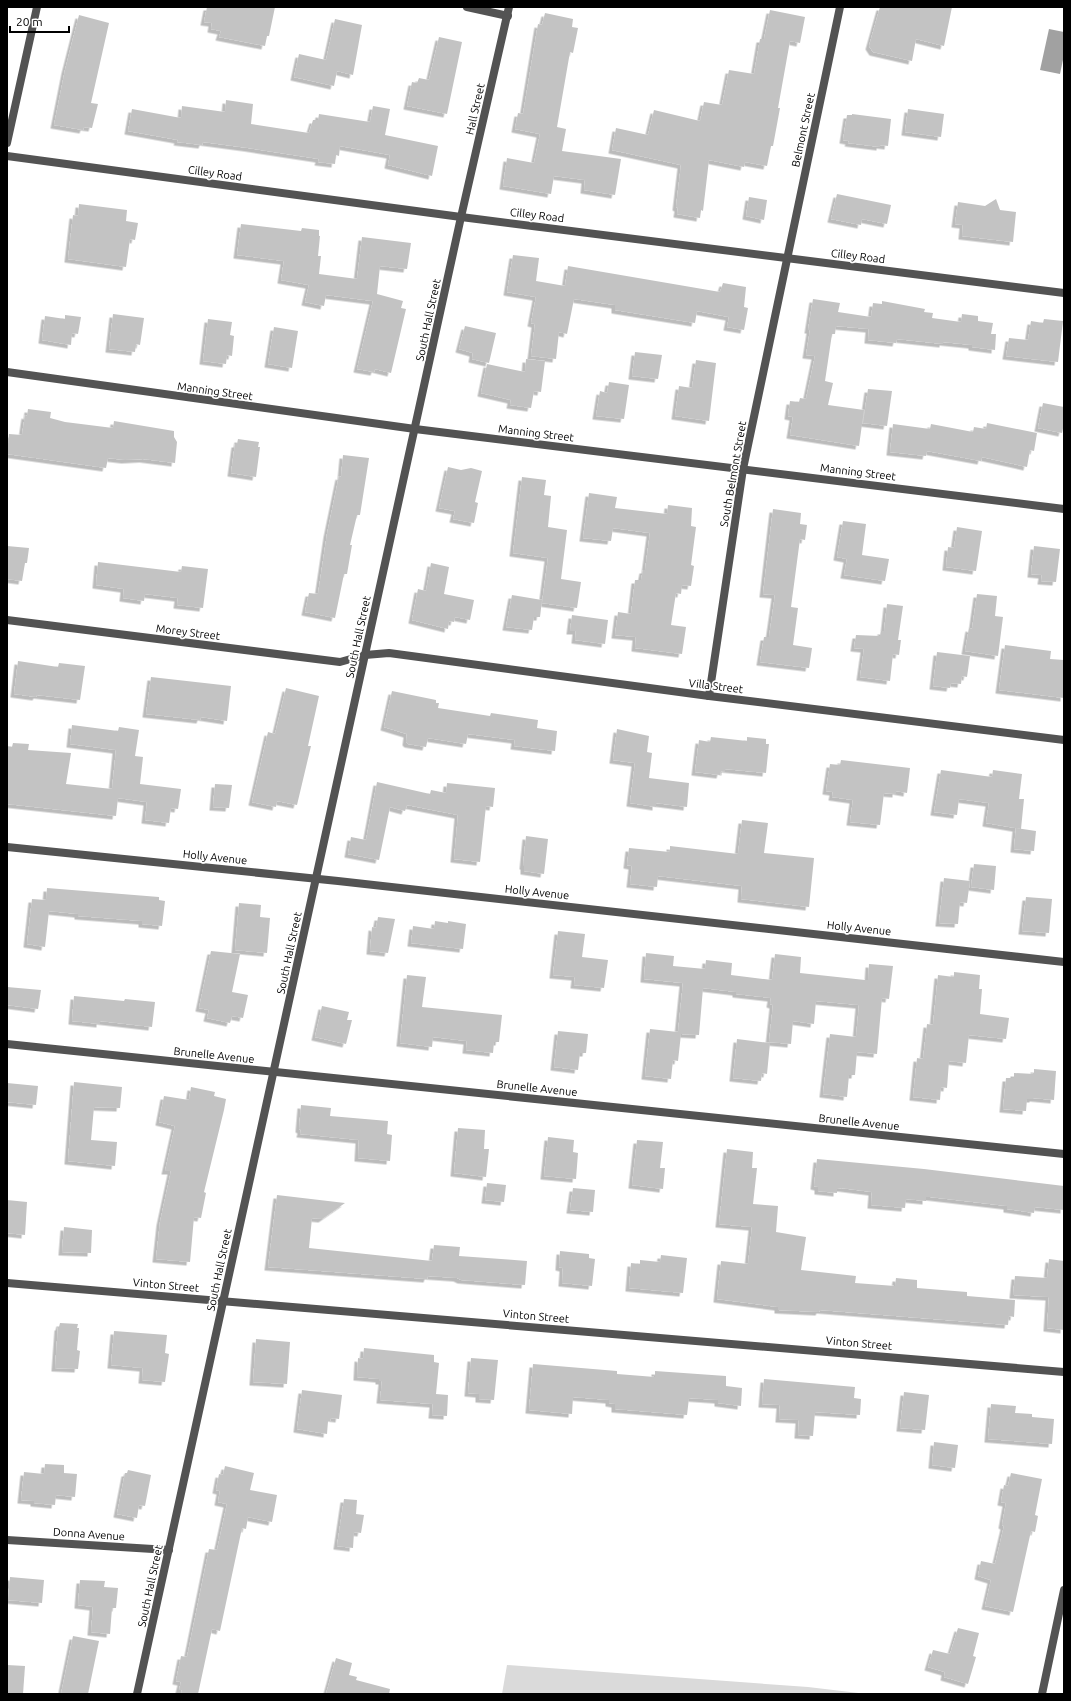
<svg xmlns="http://www.w3.org/2000/svg" width="1071" height="1701" font-family="Ubuntu,sans-serif">
  <style>
    .green { fill: #dadada }
    .water { fill: #a1a1a1 }
    .building { fill: #c3c3c3; filter: url(#shadow) }
    .lines { fill: none; stroke-linecap: round; stroke-linejoin: round }
    .minor { stroke: #535353; stroke-width: 8 }
    .tertiary { stroke: #535353; stroke-width: 8 }
    .labels { text-anchor: middle; dominant-baseline: central; stroke-width: 3.5; stroke-linejoin: round; paint-order: stroke }
    .street-label { font-size: 11px; fill: #000; stroke: #fff }
  </style>
  <defs>
    <filter id="shadow"><feDropShadow dx="-3.5" dy="3.5" stdDeviation="0" flood-color="#0004"/></filter>
  </defs>
  <rect width="100%" height="100%" fill="#fff"/>
  <polygon class="green" points="507,1665 808,1687 867,1694 502,1694"/>
  <polygon class="water" points="1049,29 1064,32 1064,55 1060,74 1040,70"/>
  <g class="building">
    <polygon points="207,7 275,7 269,36 267,36 265,46 219,37 221,31 211,29 212,23 204,22"/>
    <polygon points="880,7 952,7 944,46 916,39 912,61 873,52 869,46"/>
    <polygon points="770,10 805,17 800,43 790,41 778,108 780,108 773,146 771,146 767,166 745,162 744,167 709,160 703,211 701,210 700,218 677,214 678,208 676,207 681,165 612,150 616,128 648,135 654,110 700,121 704,102 722,105 729,70 754,74 760,39 764,39"/>
    <polygon points="545,13 573,19 572,27 578,28 573,53 570,52 557,127 566,129 562,151 621,159 615,195 584,190 585,180 554,176 551,194 503,186 507,158 534,163 540,134 515,129 518,113 523,114 538,24 542,25"/>
    <polygon points="79,15 109,23 91,103 98,104 92,128 84,127 83,130 54,125 65,70"/>
    <polygon points="335,19 362,25 353,75 337,71 334,86 294,77 299,54 326,60"/>
    <polygon points="439,37 462,42 447,114 407,106 412,82 417,83 419,78 429,80"/>
    <polygon points="226,100 253,104 251,124 309,133 313,120 318,120 319,114 370,122 373,106 390,109 385,135 438,146 432,176 388,165 390,155 340,146 339,156 336,155 335,164 318,162 319,159 248,148 203,142 202,145 177,142 178,140 128,131 132,109 181,118 182,106 225,112"/>
    <polygon points="908,109 944,114 941,137 905,132"/>
    <polygon points="852,114 891,119 888,146 880,145 880,147 848,143 849,141 843,140 847,115 852,115"/>
    <polygon points="837,194 891,205 887,224 862,219 861,225 831,219"/>
    <polygon points="749,197 767,200 764,220 746,216"/>
    <polygon points="996,199 1000,210 1016,212 1013,242 962,236 963,225 955,224 958,202 985,206"/>
    <polygon points="79,204 127,210 126,221 138,223 135,240 130,239 126,267 68,259 73,215 78,216"/>
    <polygon points="241,224 301,231 302,228 319,230 319,236 320,236 318,256 321,256 319,274 357,279 362,237 411,243 407,269 380,266 377,294 403,301 401,308 406,309 391,373 375,369 374,372 357,369 373,301 326,295 324,306 305,302 309,285 281,280 284,261 237,255"/>
    <polygon points="513,255 539,258 536,281 565,286 568,266 720,292 723,283 746,287 744,307 748,308 744,330 727,327 729,317 697,311 695,323 615,310 615,305 574,299 567,334 559,332 556,359 531,356 535,324 531,323 536,297 507,292"/>
    <polygon points="813,299 840,303 838,312 871,317 873,303 882,304 882,301 925,309 924,312 933,313 932,318 961,322 962,314 978,316 978,321 993,323 991,334 996,334 995,350 972,347 972,345 943,342 943,344 897,339 896,343 868,340 869,329 836,326 835,334 832,334 825,381 833,383 828,405 864,410 859,446 790,435 793,417 788,416 790,401 799,402 800,398 806,399 815,356 806,355 810,330 808,330"/>
    <polygon points="113,314 144,318 140,345 136,344 135,352 109,349"/>
    <polygon points="65,315 81,317 78,334 72,333 71,345 42,340 45,316 65,319"/>
    <polygon points="208,319 232,322 230,335 234,336 232,356 227,355 226,364 203,361"/>
    <polygon points="1044,319 1063,321 1058,362 1006,356 1009,338 1028,340 1031,321 1043,323"/>
    <polygon points="465,326 496,333 489,363 472,359 473,353 459,349"/>
    <polygon points="274,327 298,331 292,368 268,364"/>
    <polygon points="635,352 662,355 658,379 632,376"/>
    <polygon points="526,359 545,361 541,392 534,391 531,408 510,405 511,400 481,393 487,364 525,372"/>
    <polygon points="696,360 716,363 709,421 675,416 679,386 692,388"/>
    <polygon points="609,382 629,385 624,419 596,416 600,391 607,393"/>
    <polygon points="868,389 892,391 887,426 863,423"/>
    <polygon points="1043,403 1064,407 1064,424 1062,433 1038,428"/>
    <polygon points="28,409 51,412 50,418 65,422 113,428 114,421 174,431 174,437 177,442 175,463 143,459 125,460 108,458 106,468 7,454 9,434 22,435 25,415 27,416"/>
    <polygon points="987,423 1037,433 1034,451 1030,450 1027,467 982,457 981,461 927,451 926,456 890,452 893,424 930,429 931,424 973,432 974,427 986,429"/>
    <polygon points="238,439 259,442 258,447 260,447 256,477 231,473 235,444 237,444"/>
    <polygon points="343,455 369,458 360,515 357,515 350,545 352,545 347,574 344,574 335,618 305,612 309,593 318,594 327,534 339,476 341,477"/>
    <polygon points="448,467 461,470 471,468 482,471 475,502 478,503 474,523 453,519 455,511 439,508"/>
    <polygon points="522,477 546,480 544,495 551,496 548,527 567,530 561,579 581,582 577,608 542,603 548,558 513,553"/>
    <polygon points="589,493 617,497 615,508 667,514 668,505 692,508 691,526 696,527 691,565 694,566 691,586 682,585 681,594 676,593 671,625 686,627 682,654 635,648 636,637 615,635 618,612 631,614 635,580 641,580 643,570 645,570 650,533 613,528 611,541 583,538"/>
    <polygon points="773,509 801,513 800,524 807,525 805,540 800,539 791,607 798,608 793,645 812,648 809,668 760,662 764,637 769,637 775,595 763,594"/>
    <polygon points="843,521 866,524 862,555 889,559 885,581 844,575 847,559 837,557"/>
    <polygon points="957,527 982,531 976,571 946,567 948,547 954,548"/>
    <polygon points="7,546 29,548 27,563 25,563 22,581 7,579"/>
    <polygon points="1034,546 1060,549 1056,582 1041,581 1042,575 1031,574"/>
    <polygon points="98,562 181,572 182,566 208,569 203,608 177,605 178,598 145,594 144,601 123,598 124,589 96,585"/>
    <polygon points="431,563 449,567 444,594 474,600 470,620 455,617 454,622 449,621 448,629 412,620 418,589 426,591"/>
    <polygon points="977,594 997,596 995,616 1003,617 998,656 965,651 969,628 972,629"/>
    <polygon points="512,595 542,600 540,617 534,617 532,630 506,627"/>
    <polygon points="887,604 903,606 898,640 901,640 899,655 893,654 890,681 860,677 864,649 854,648 856,635 880,636 881,631 884,631"/>
    <polygon points="572,615 608,620 605,644 575,640 576,631 570,631"/>
    <polygon points="1005,645 1051,651 1050,659 1064,660 1064,698 999,690"/>
    <polygon points="937,652 970,656 967,677 962,676 961,684 951,683 950,688 933,686"/>
    <polygon points="18,661 58,667 59,663 85,666 80,700 37,695 36,697 14,694"/>
    <polygon points="151,677 231,686 227,721 201,717 200,720 146,714"/>
    <polygon points="286,688 319,696 308,746 311,746 297,805 277,801 276,807 252,802 268,732 275,734"/>
    <polygon points="392,691 436,700 436,703 439,703 438,708 490,716 491,713 538,720 537,728 557,731 555,751 514,746 515,740 468,734 466,744 428,738 426,747 408,744 406,742 407,734 384,727"/>
    <polygon points="72,725 118,731 119,727 139,730 135,756 143,757 140,784 181,789 178,809 171,808 169,823 145,820 147,802 118,798 116,816 7,804 7,746 12,747 13,743 29,744 28,750 71,753 66,784 112,789 116,750 70,744"/>
    <polygon points="617,729 649,736 647,752 652,753 649,778 689,783 687,807 656,803 656,807 630,803 635,763 613,760"/>
    <polygon points="711,737 747,741 747,737 766,739 766,744 769,744 766,773 725,769 725,772 721,771 720,775 695,772 699,740 710,742"/>
    <polygon points="841,760 910,768 907,793 896,791 896,794 884,793 880,825 850,822 853,800 832,797 833,792 826,791 830,764 840,765"/>
    <polygon points="941,770 992,777 993,770 1022,774 1019,799 1024,799 1021,829 986,823 989,803 959,799 957,815 934,812"/>
    <polygon points="377,782 430,794 431,790 446,793 447,783 495,788 493,807 486,806 480,862 454,859 458,815 407,805 405,811 390,807 379,860 348,854 351,837 366,840"/>
    <polygon points="215,784 232,785 229,808 213,807"/>
    <polygon points="742,820 768,823 764,853 814,858 809,907 741,899 742,886 658,876 657,887 630,884 632,866 627,865 629,848 670,852 670,846 738,854"/>
    <polygon points="1016,828 1036,831 1034,851 1014,849"/>
    <polygon points="526,836 548,839 544,874 524,871 524,866 523,866"/>
    <polygon points="974,864 996,866 994,890 971,887"/>
    <polygon points="944,878 970,881 967,903 960,902 958,924 939,923"/>
    <polygon points="47,888 159,897 159,900 165,901 162,926 142,924 142,921 78,916 78,914 49,911 45,947 27,944 32,899 46,900"/>
    <polygon points="1026,897 1052,899 1049,933 1022,931"/>
    <polygon points="239,903 261,905 260,917 270,918 267,953 235,950"/>
    <polygon points="378,917 395,919 388,953 370,951 372,927 376,928"/>
    <polygon points="435,921 448,923 448,921 466,924 463,949 411,943 413,926 434,929"/>
    <polygon points="558,931 585,934 582,957 608,960 604,988 574,985 575,977 553,975"/>
    <polygon points="211,951 240,954 232,992 248,995 243,1018 232,1016 230,1023 207,1018 209,1010 199,1008"/>
    <polygon points="646,953 674,956 673,966 705,969 706,960 732,963 731,975 772,980 775,954 801,957 800,973 865,980 868,980 869,964 893,966 889,999 882,998 877,1054 857,1052 855,1075 849,1075 847,1097 823,1094 830,1034 856,1037 859,1005 816,1001 814,1024 793,1021 791,1044 769,1042 773,1005 770,1004 771,998 736,994 736,992 703,988 699,1035 681,1034 678,1061 673,1060 671,1079 645,1076 650,1029 678,1032 683,983 644,979"/>
    <polygon points="954,972 980,975 979,989 982,989 980,1014 1009,1018 1006,1039 969,1035 966,1063 949,1061 947,1088 941,1087 940,1100 913,1097 917,1058 923,1059 927,1024 933,1025 938,975 954,977"/>
    <polygon points="407,975 426,977 422,1007 502,1015 499,1042 494,1042 493,1053 466,1050 467,1041 433,1037 432,1047 400,1043"/>
    <polygon points="7,987 41,990 38,1009 7,1005"/>
    <polygon points="74,996 124,1001 125,999 155,1002 152,1027 100,1021 100,1024 72,1021"/>
    <polygon points="322,1006 349,1012 347,1020 352,1020 346,1044 315,1037"/>
    <polygon points="558,1031 588,1034 586,1053 580,1053 578,1070 554,1067"/>
    <polygon points="737,1039 770,1043 767,1074 762,1073 761,1081 733,1078"/>
    <polygon points="1034,1069 1056,1071 1054,1100 1033,1098 1033,1099 1027,1099 1026,1111 1003,1109 1006,1078 1014,1078 1014,1073 1034,1074"/>
    <polygon points="74,1082 122,1087 120,1108 94,1107 91,1140 117,1142 115,1166 68,1161"/>
    <polygon points="7,1083 38,1086 36,1105 7,1102"/>
    <polygon points="191,1087 215,1092 214,1096 226,1099 224,1110 204,1192 206,1193 201,1218 194,1217 190,1262 156,1259 160,1222 171,1171 165,1171 175,1126 159,1122 164,1096 189,1100"/>
    <polygon points="301,1105 331,1108 330,1116 388,1121 387,1134 392,1135 390,1161 358,1158 359,1140 300,1134 301,1130 299,1129"/>
    <polygon points="458,1128 485,1130 484,1149 489,1149 486,1177 454,1173"/>
    <polygon points="548,1137 574,1140 573,1152 578,1153 576,1179 544,1176"/>
    <polygon points="637,1140 663,1142 660,1168 665,1168 663,1189 632,1185"/>
    <polygon points="727,1149 753,1152 752,1168 757,1168 753,1204 778,1206 776,1232 806,1237 801,1270 856,1276 855,1283 895,1286 896,1278 917,1280 917,1288 967,1292 967,1296 1015,1300 1014,1317 1009,1316 1008,1325 820,1310 819,1312 778,1310 778,1307 717,1299 721,1261 748,1264 752,1227 719,1224"/>
    <polygon points="817,1159 924,1169 1064,1186 1064,1210 1035,1207 1034,1213 1007,1209 1007,1206 930,1197 926,1197 926,1201 906,1199 905,1208 871,1205 872,1192 841,1188 837,1189 837,1193 818,1191 818,1187 814,1186"/>
    <polygon points="487,1183 506,1185 504,1202 485,1200"/>
    <polygon points="573,1188 595,1190 593,1212 570,1210"/>
    <polygon points="277,1195 345,1203 322,1219 312,1218 309,1248 432,1261 434,1245 460,1247 459,1256 527,1261 525,1285 461,1280 457,1278 428,1276 427,1279 268,1267"/>
    <polygon points="7,1200 27,1202 25,1235 7,1233"/>
    <polygon points="64,1227 92,1230 91,1253 62,1252"/>
    <polygon points="560,1251 589,1254 589,1258 595,1259 592,1286 562,1283 563,1268 559,1267"/>
    <polygon points="661,1255 687,1258 683,1293 629,1288 631,1263 640,1264 640,1260 660,1262"/>
    <polygon points="1049,1259 1064,1261 1064,1330 1047,1328 1049,1297 1013,1295 1015,1276 1047,1278"/>
    <polygon points="60,1323 78,1324 77,1328 79,1328 77,1350 80,1351 78,1369 55,1368 58,1327 59,1327"/>
    <polygon points="114,1331 167,1335 165,1353 169,1354 165,1382 142,1380 143,1368 111,1365"/>
    <polygon points="256,1339 290,1342 287,1384 253,1382"/>
    <polygon points="364,1348 434,1355 434,1362 439,1363 436,1394 448,1395 447,1416 432,1415 433,1404 380,1400 382,1381 379,1381 379,1379 357,1377 358,1358 363,1359"/>
    <polygon points="471,1358 498,1360 494,1400 479,1399 479,1394 468,1393"/>
    <polygon points="533,1364 617,1371 617,1374 655,1377 655,1371 726,1376 726,1386 742,1388 741,1406 718,1403 718,1400 689,1398 687,1415 615,1409 615,1404 609,1403 609,1400 573,1397 572,1414 529,1410"/>
    <polygon points="764,1379 855,1387 854,1398 861,1399 860,1415 815,1412 813,1436 798,1435 799,1420 779,1419 780,1405 762,1404"/>
    <polygon points="302,1390 342,1395 339,1419 331,1418 330,1421 328,1421 327,1434 297,1429"/>
    <polygon points="904,1392 929,1395 925,1430 900,1428"/>
    <polygon points="991,1404 1016,1406 1015,1413 1032,1414 1032,1417 1054,1419 1052,1444 988,1439"/>
    <polygon points="934,1442 958,1445 955,1468 932,1465"/>
    <polygon points="45,1464 64,1465 64,1473 77,1474 75,1497 56,1495 55,1505 34,1503 34,1501 21,1500 24,1472 44,1474"/>
    <polygon points="225,1466 254,1473 250,1490 277,1495 272,1522 248,1517 246,1529 242,1528 220,1631 212,1629 198,1694 181,1694 182,1690 179,1690 181,1682 176,1681 181,1656 187,1657 209,1549 217,1550 227,1504 218,1502 220,1491 216,1490 219,1474 223,1475"/>
    <polygon points="128,1470 151,1475 145,1506 139,1505 137,1518 117,1514 125,1473 127,1473"/>
    <polygon points="1011,1473 1042,1479 1035,1515 1038,1516 1035,1532 1031,1531 1013,1612 985,1606 991,1580 978,1576 981,1561 995,1564 1004,1526 1002,1525 1006,1503 1001,1502 1004,1485 1008,1486"/>
    <polygon points="344,1499 357,1500 356,1514 364,1515 361,1533 354,1532 353,1548 337,1546"/>
    <polygon points="10,1577 44,1580 42,1603 8,1600"/>
    <polygon points="80,1580 105,1581 104,1587 118,1588 116,1608 112,1608 110,1634 91,1632 93,1607 78,1605"/>
    <polygon points="958,1628 979,1633 973,1656 976,1657 968,1684 944,1677 945,1672 928,1667 933,1650 950,1654"/>
    <polygon points="73,1636 99,1641 88,1694 61,1694"/>
    <polygon points="336,1658 352,1663 349,1675 357,1677 356,1680 390,1689 389,1694 326,1694"/>
    <polygon points="7,1665 25,1666 23,1694 7,1694"/>
  </g>
  <g class="lines">
    <g class="minor">
      <polyline points="467,7 508,16"/>
      <polyline points="7,143 37,7"/>
      <polyline points="7,372 415,429 1064,509"/>
      <polyline points="7,620 340,662 365,655 389,653 709,696 1064,740"/>
      <polyline points="709,696 743,469 840,7"/>
      <polyline points="7,847 338,881 1064,962"/>
      <polyline points="7,1044 1064,1154"/>
      <polyline points="7,1283 1064,1372"/>
      <polyline points="7,1540 169,1550"/>
      <polyline points="137,1694 461,217 509,7"/>
      <polyline points="1042,1694 1064,1590"/>
    </g>
    <polyline class="tertiary" points="7,156 461,217 1064,293"/>
  </g>
  <g class="labels">
    <g class="street-label">
      <text transform="translate(475 109) rotate(-77)">Hall Street</text>
      <text transform="translate(803 130) rotate(-78)">Belmont Street</text>
      <text transform="translate(215 173) rotate(8)">Cilley Road</text>
      <text transform="translate(537 215) rotate(7)">Cilley Road</text>
      <text transform="translate(858 256) rotate(7)">Cilley Road</text>
      <text transform="translate(428 320) rotate(-78)">South Hall Street</text>
      <text transform="translate(215 391) rotate(8)">Manning Street</text>
      <text transform="translate(536 433) rotate(7)">Manning Street</text>
      <text transform="translate(858 472) rotate(7)">Manning Street</text>
      <text transform="translate(733 474) rotate(-80)">South Belmont Street</text>
      <text transform="translate(188 632) rotate(7)">Morey Street</text>
      <text transform="translate(358 637) rotate(-78)">South Hall Street</text>
      <text transform="translate(716 686) rotate(7)">Villa Street</text>
      <text transform="translate(215 857) rotate(6)">Holly Avenue</text>
      <text transform="translate(537 892) rotate(6)">Holly Avenue</text>
      <text transform="translate(859 928) rotate(6)">Holly Avenue</text>
      <text transform="translate(289 953) rotate(-78)">South Hall Street</text>
      <text transform="translate(214 1055) rotate(6)">Brunelle Avenue</text>
      <text transform="translate(537 1088) rotate(6)">Brunelle Avenue</text>
      <text transform="translate(859 1122) rotate(6)">Brunelle Avenue</text>
      <text transform="translate(219 1270) rotate(-78)">South Hall Street</text>
      <text transform="translate(166 1285) rotate(5)">Vinton Street</text>
      <text transform="translate(536 1316) rotate(5)">Vinton Street</text>
      <text transform="translate(859 1343) rotate(5)">Vinton Street</text>
      <text transform="translate(89 1534) rotate(4)">Donna Avenue</text>
      <text transform="translate(150 1586) rotate(-78)">South Hall Street</text>
    </g>
  </g>
  <rect width="1071" height="1701" fill="none" stroke="#000000" stroke-width="16"/>
  <path d="M10 26v6h59v-6" fill="none" stroke="#000000" stroke-width="2"/>
  <text x="16" y="26" font-size="12" fill="#000000" stroke="#ffffff" stroke-width="3" paint-order="stroke">20 m</text>
</svg>
